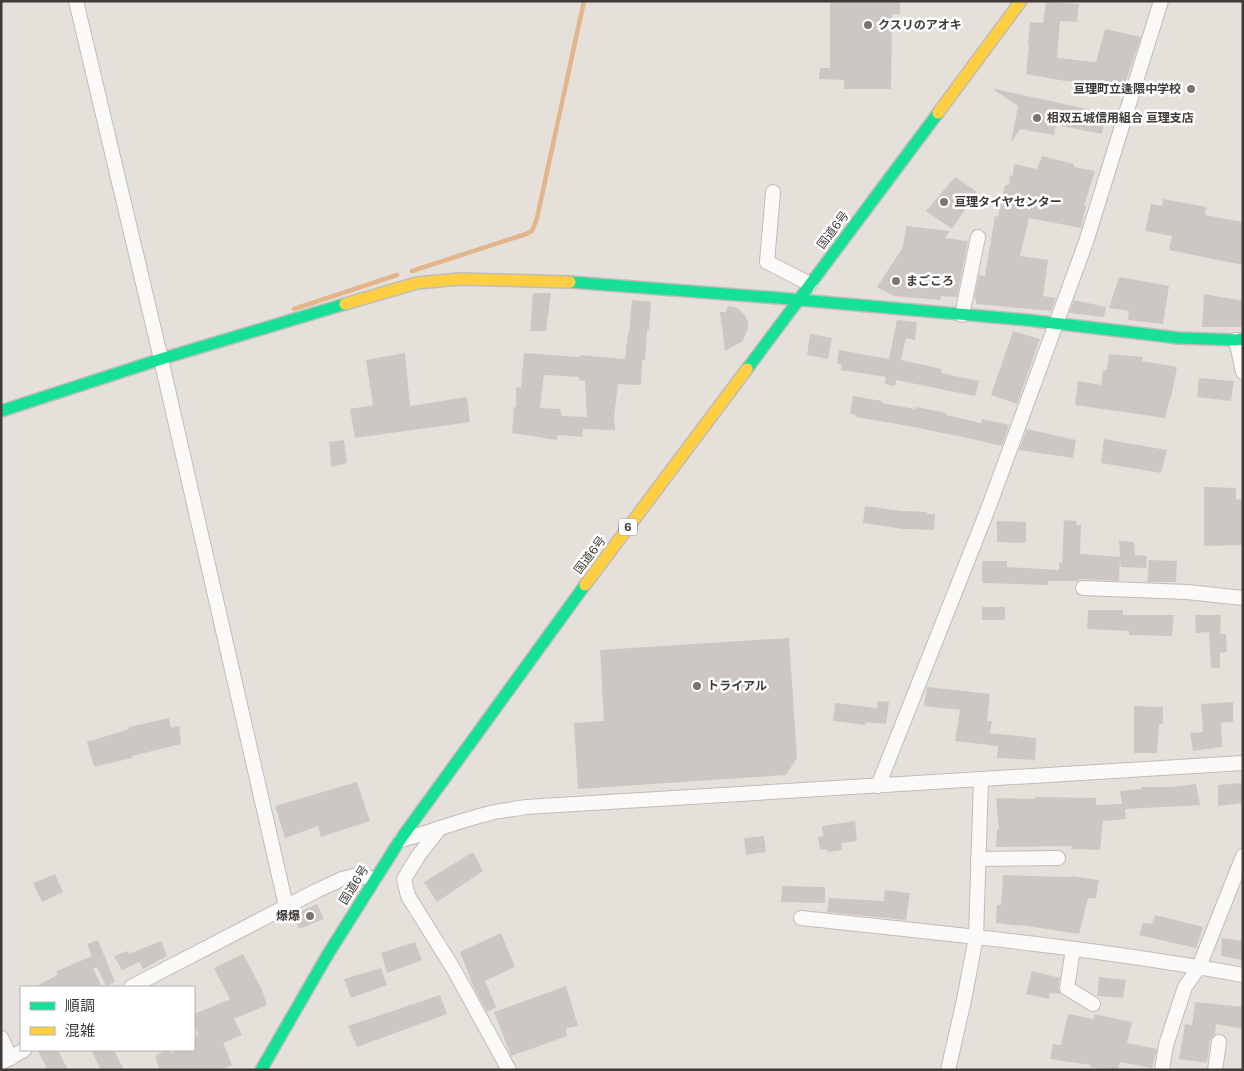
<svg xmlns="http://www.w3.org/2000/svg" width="1244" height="1071" font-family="'Public Sans','Noto Sans JP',sans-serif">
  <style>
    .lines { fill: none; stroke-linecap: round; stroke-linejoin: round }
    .stream { stroke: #e2b68a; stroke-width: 4.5 }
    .building { fill: #ccc7c3; fill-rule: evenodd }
    .street-casing { stroke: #c0bcb8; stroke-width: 16 }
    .fast-casing { stroke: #c0bcb8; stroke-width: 14 }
    .slow-casing { stroke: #c0bcb8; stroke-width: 14 }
    .street { stroke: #fbfaf9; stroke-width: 14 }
    .fast { stroke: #16e098; stroke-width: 11 }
    .slow { stroke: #ffcf43; stroke-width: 11 }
    .poi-dot { fill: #797571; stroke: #fff; stroke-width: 2 }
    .labels { text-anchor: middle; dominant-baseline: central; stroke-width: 5; stroke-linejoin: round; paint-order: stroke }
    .shield { fill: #fff; stroke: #797674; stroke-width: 1 }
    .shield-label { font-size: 11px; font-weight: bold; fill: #3f3b38 }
    .poi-label { font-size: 12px; font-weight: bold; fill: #3f3b38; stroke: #fff; text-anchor: start }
    .street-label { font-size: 12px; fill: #3f3b38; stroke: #fff }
  </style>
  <rect width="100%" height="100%" fill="#e5e0da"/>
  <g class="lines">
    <g class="stream">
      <polyline points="412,271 526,234 532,231 537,218 584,1"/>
      <polyline points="294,309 397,275"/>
    </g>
  </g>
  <g class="building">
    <polygon points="830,1 900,1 900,14 892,14 891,89 844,89 844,80 819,79 820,68 830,68"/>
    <polygon points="1046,2 1079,4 1077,22 1060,21 1057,58 1096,62 1105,29 1141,37 1124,87 1109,85 1109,84 1065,81 1026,74 1029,45 1028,44 1030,22 1043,23"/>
    <polygon points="995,89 1105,113 1102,134 1056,125 1054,135 1020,129 1011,143 1018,106 994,90"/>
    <polygon points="1042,156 1074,164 1074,167 1095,171 1084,206 1086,206 1081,228 1029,218 1020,256 1048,260 1043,296 1056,298 1051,311 976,304 976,299 974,299 979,275 985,276 995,216 998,217 1005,185 1009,185 1010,175 1013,176 1014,164 1037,169"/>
    <polygon points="955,177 977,192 952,229 926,211"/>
    <polygon points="1163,199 1206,207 1205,215 1243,222 1243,265 1169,250 1172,236 1145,231 1151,204 1162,206"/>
    <polygon points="906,226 950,231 945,238 968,241 957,297 941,296 940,300 894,296 877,287 903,247"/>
    <polygon points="1119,277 1169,286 1163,324 1128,320 1129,311 1109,308"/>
    <polygon points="533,293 551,293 546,331 530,331"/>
    <polygon points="1204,294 1243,301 1243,327 1202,327"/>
    <path d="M632 300 651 302 649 330H647L645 360H642L641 385 618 384 614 417 615 430 583 429 582 437 558 435 557 440 512 433 514 407H516V387L521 388 524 353 580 357V355L625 359 628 333H629ZM544 375 579 377V380L585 381 587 417 562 416 560 409 540 408Z"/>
    <polygon points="1074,300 1106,307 1104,317 1069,313"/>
    <polygon points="728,306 735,307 740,310 745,316 748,322 748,328 743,341 725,351 720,312 726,312"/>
    <polygon points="897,320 917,322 915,340 906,338 901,360 942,369 941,373 979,381 975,396 896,380 895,386 885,384 886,377 841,370 842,365 837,364 839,350 889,359"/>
    <polygon points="1013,331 1040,339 1017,404 991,395"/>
    <polygon points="810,334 832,338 828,359 807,355"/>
    <polygon points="405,353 410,406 467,397 470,422 355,438 350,409 373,405 366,360"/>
    <polygon points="1109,354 1143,357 1142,361 1177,367 1171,398 1170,398 1165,418 1075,405 1078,381 1101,385 1103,370 1107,370"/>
    <polygon points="1199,378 1234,381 1231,401 1197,397"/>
    <polygon points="853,396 882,401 881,403 915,409 916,407 947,413 946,415 981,423 982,419 1009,425 1002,446 977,440 909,426 856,417 856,415 850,414"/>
    <polygon points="1027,429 1076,440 1073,458 1019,450"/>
    <polygon points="1104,439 1167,450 1161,473 1101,463"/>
    <polygon points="344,440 347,463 331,467 329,442"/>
    <polygon points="1204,487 1236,488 1236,499 1243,500 1243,545 1204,546"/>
    <polygon points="865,506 902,511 927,512 927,514 935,514 934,530 904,529 863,523"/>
    <polygon points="1064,520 1077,521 1076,525 1081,525 1080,554 1120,557 1119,541 1134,542 1135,555 1147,556 1146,568 1121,567 1120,560 1119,581 1079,579 1078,581 1048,581 1048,585 982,583 982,561 1007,561 1007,567 1059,570 1059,563 1062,563"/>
    <polygon points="997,521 1026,522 1026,543 997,542"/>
    <polygon points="1149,560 1177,561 1176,582 1147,582"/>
    <rect x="982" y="607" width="23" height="13"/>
    <polygon points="1088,610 1123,610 1123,615 1174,615 1172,636 1129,635 1129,631 1087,629"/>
    <polygon points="1195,615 1221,615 1220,634 1226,634 1227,652 1220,653 1220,668 1211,668 1209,632 1196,633"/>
    <polygon points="789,638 797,758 786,775 578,789 574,723 604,721 600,650"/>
    <polygon points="927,687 990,694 987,721 992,721 990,733 1036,738 1035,760 997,758 998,746 955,741 960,710 924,706"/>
    <polygon points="878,701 889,702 886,724 866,722 866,725 833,721 835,703 877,708"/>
    <polygon points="1233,702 1233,722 1221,723 1222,747 1193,751 1190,733 1203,732 1201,704"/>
    <polygon points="1134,706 1163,707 1163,724 1159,724 1157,753 1134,753"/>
    <polygon points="169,718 171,728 179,726 181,744 132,756 132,758 94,767 87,742 129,729 129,727"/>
    <polygon points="357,782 370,821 321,837 318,826 285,838 275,806"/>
    <polygon points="1243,783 1243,803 1218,806 1218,785"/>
    <polygon points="1196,784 1200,805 1125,809 1126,819 1103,821 1100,850 1071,849 1072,846 996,847 997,829 999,829 996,798 1035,799 1035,797 1096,798 1096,805 1122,804 1120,791 1141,789 1141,787 1172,787"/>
    <polygon points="855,821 857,841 841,843 842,850 827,852 827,849 820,850 818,837 823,836 822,826"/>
    <polygon points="764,836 766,852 746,855 744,838"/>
    <polygon points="473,852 483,871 437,902 424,882"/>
    <polygon points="55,874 63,892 42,902 33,883"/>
    <polygon points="1003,875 1071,877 1071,876 1099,880 1096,898 1088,898 1079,934 1021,925 1020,926 996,923 997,905 1001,905"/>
    <polygon points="782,886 825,887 825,903 781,902"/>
    <polygon points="885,890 910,893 906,920 827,912 829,898 884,901"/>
    <polygon points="317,904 324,919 299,929 293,915"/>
    <polygon points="1155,915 1203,927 1196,948 1139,935 1143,923 1152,924"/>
    <polygon points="501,933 515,967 485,981 496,1007 487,1012 474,988 460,952"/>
    <polygon points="1222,938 1243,941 1243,960 1221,956"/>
    <polygon points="98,940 115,982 106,986 97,967 93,969 102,987 35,987 57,975 57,971 92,956 87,944"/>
    <polygon points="161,941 167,956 143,969 139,962 122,970 114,956 128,951 129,954"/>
    <polygon points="415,942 422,960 387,973 381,953"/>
    <polygon points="243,954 262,990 267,1005 234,1019 242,1035 223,1043 232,1065 219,1070 160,1070 155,1056 167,1050 171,1053 180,1050 194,1050 194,1037 198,1034 194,1024 194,1014 230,999 214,968"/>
    <polygon points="381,968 387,985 351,998 344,979"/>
    <polygon points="1032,971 1060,978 1058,987 1060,994 1050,993 1049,999 1026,994"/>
    <polygon points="1099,977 1126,980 1123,998 1097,996"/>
    <polygon points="566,986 578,1026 566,1028 567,1036 511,1056 494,1012"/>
    <polygon points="440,995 447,1014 357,1047 348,1026"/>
    <polygon points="1195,1002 1243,1007 1243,1029 1216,1024 1215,1034 1212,1037 1210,1041 1207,1063 1179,1059 1185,1024 1192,1025"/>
    <polygon points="1068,1014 1094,1019 1094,1014 1132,1022 1127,1043 1157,1049 1152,1068 1120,1062 1118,1070 1107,1070 1090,1067 1091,1065 1050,1059 1053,1044 1061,1045"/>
    <polygon points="37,1050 58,1050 68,1070 48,1070"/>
    <polygon points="91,1050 114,1050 124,1070 101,1070"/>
  </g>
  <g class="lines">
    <g class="street-casing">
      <g id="street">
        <polyline points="76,1 161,359 286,906"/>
        <polyline points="773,192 767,262 810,284"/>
        <polyline points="962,315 978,237"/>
        <polyline points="1236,340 1243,372"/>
        <polyline points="1083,588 1187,592 1243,598"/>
        <polyline points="878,786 988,509 1086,242 1161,1"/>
        <polyline points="440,828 418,856 404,879 408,896 453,968 509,1070"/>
        <path d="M401 840C432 832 463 819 495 812 505 810 515 809 526 807L1243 763"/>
        <polyline points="978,859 1058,858"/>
        <path d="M801 918C949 934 1097 948 1243 975"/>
        <polyline points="1073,949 1067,988 1093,1004"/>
        <polyline points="131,987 316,891 342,879 358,875 374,879"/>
        <polyline points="1,1038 11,1058"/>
        <polyline points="1,1063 24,1050"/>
        <polyline points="948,1070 964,1000 976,937 981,780"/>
        <polyline points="1162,1070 1166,1045 1185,987 1199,967 1243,856"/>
        <polyline points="1215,1070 1219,1042"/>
      </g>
    </g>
    <g class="fast-casing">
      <g id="fast">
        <polyline points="570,282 778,298 1027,320 1179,338 1236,340 1243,339"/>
        <polyline points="747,369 938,113"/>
        <polyline points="1,411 161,359 345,304"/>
        <polyline points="261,1070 328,954 400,840 585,585"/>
      </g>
    </g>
    <g class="slow-casing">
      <g id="slow">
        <polyline points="938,113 1021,1"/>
        <polyline points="345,304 417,283 460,279 570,282"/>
        <polyline points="585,585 747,369"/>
      </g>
    </g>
    <use href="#street" class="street"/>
    <use href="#fast" class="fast"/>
    <use href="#slow" class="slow"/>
  </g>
  <g class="poi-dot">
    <circle cx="868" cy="25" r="5"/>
    <circle cx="1191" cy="89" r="5"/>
    <circle cx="1037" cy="118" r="5"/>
    <circle cx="944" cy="202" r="5"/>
    <circle cx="896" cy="281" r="5"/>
    <circle cx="697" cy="686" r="5"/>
    <circle cx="310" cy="916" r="5"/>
  </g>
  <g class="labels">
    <rect class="shield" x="619" y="518.5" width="18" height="17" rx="4"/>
    <g class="shield-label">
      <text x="628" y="527">6</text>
    </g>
    <g class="poi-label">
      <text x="878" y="25">クスリのアオキ</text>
      <text x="1181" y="89" text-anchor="end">亘理町立逢隈中学校</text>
      <text x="1047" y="118">相双五城信用組合 亘理支店</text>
      <text x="954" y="202">亘理タイヤセンター</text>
      <text x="906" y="281">まごころ</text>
      <text x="707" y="686">トライアル</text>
      <text x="300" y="916" text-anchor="end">爆爆</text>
    </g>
    <g class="street-label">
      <text transform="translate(833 230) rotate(-53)">国道6号</text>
      <text transform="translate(590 555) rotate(-53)">国道6号</text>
      <text transform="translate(354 885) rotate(-58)">国道6号</text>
    </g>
  </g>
  <rect width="1244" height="1071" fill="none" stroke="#3f3b38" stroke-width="5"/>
  <rect x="20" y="986" width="175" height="65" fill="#ffffff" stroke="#b2b1af"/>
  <rect x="30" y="1002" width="25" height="8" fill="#16e098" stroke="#b2b1af"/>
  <text x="65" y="1011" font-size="15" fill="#3f3b38">順調</text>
  <rect x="30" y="1027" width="25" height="8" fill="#ffcf43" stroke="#b2b1af"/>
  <text x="65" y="1036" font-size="15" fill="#3f3b38">混雑</text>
</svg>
